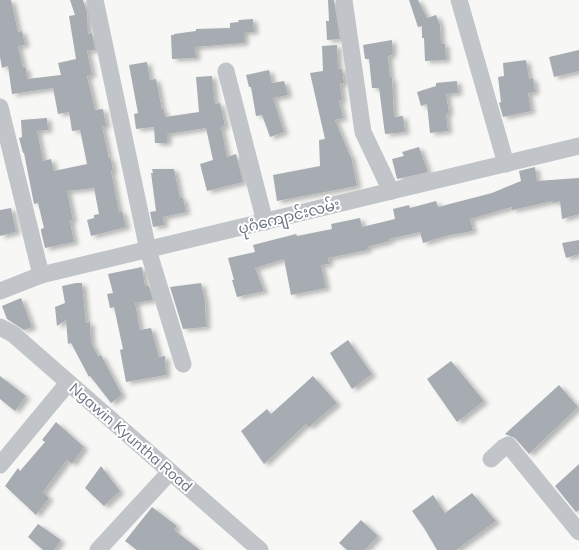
<svg xmlns="http://www.w3.org/2000/svg" width="579" height="550" font-family="Mulish,'Noto Sans Myanmar',sans-serif">
  <style>
    .building { fill: #a7acb3; filter: url(#shadow) }
    .lines { fill: none; stroke-linecap: round; stroke-linejoin: round }
    .street { stroke: #c1c4c8; stroke-width: 17 }
    .labels { text-anchor: middle; dominant-baseline: central; stroke-width: 4; stroke-linejoin: round; paint-order: stroke }
    .street-label { font-size: 15px; fill: #6a7483; stroke: #fff }
  </style>
  <defs>
    <filter id="shadow"><feDropShadow dx="4.5" dy="2.5" stdDeviation="2" flood-color="#0004"/></filter>
  </defs>
  <rect width="100%" height="100%" fill="#f7f7f5"/>
  <g class="building">
    <polygon points="0,0 11,0 18,32 22,31 25,45 18,46 23,68 26,68 27,79 61,75 58,63 76,59 69,16 75,15 70,0 83,0 87,12 88,34 92,33 95,50 87,51 92,75 87,76 95,110 103,109 106,126 102,126 109,159 111,159 113,171 111,171 119,212 122,211 126,227 91,236 87,220 94,218 94,215 99,214 94,188 67,191 73,220 70,221 74,242 45,248 41,231 41,229 44,228 38,203 34,204 24,153 23,153 19,138 22,137 21,120 47,118 48,130 37,131 43,161 51,159 54,171 87,164 80,130 72,131 69,112 58,114 53,88 12,94 8,66 2,68 0,57"/>
    <polygon points="328,0 334,0 340,39 327,40 326,21 329,21"/>
    <polygon points="409,0 418,0 427,18 436,15 440,25 441,44 445,44 446,60 425,61 424,38 422,38 422,26 418,27"/>
    <polygon points="253,19 254,32 244,32 244,43 195,47 196,58 172,59 171,35 174,35 174,34 196,31 196,29 230,28 230,23 239,22 238,20"/>
    <polygon points="392,40 392,55 388,56 390,78 392,78 394,117 403,116 405,132 385,134 379,88 372,88 369,59 365,59 363,45"/>
    <polygon points="337,45 338,69 342,69 344,83 340,84 342,100 339,101 343,118 335,120 350,156 351,156 357,186 277,201 273,175 320,166 319,140 325,139 310,73 323,71 322,46"/>
    <polygon points="579,50 579,71 554,77 549,57"/>
    <polygon points="526,60 529,79 533,78 535,92 528,93 531,111 503,117 499,103 501,102 498,77 504,76 503,63"/>
    <polygon points="147,62 150,80 156,79 162,110 164,110 165,117 199,112 196,77 212,76 215,104 220,103 225,126 221,127 227,157 236,154 243,182 207,191 200,164 213,160 206,128 167,134 167,143 155,143 154,127 136,129 134,114 138,113 129,65"/>
    <polygon points="269,70 272,83 284,81 288,95 273,98 284,132 270,137 262,115 256,116 251,87 249,87 246,75"/>
    <polygon points="457,81 458,93 446,94 449,113 446,114 448,131 430,133 427,104 421,106 417,92 436,86 436,83"/>
    <polygon points="419,147 428,172 397,179 392,159 404,156 402,152"/>
    <polygon points="535,167 537,181 579,178 579,214 562,219 560,201 553,203 553,201 512,210 512,207 470,219 473,231 445,236 423,243 420,232 389,239 390,241 367,247 367,250 328,258 329,264 321,265 326,288 291,295 284,259 255,268 264,291 237,297 232,280 234,280 228,258 255,252 253,245 296,234 297,236 332,229 331,224 360,218 362,227 395,219 393,209 409,205 410,208 436,201 438,207 492,193 521,181 519,171"/>
    <polygon points="152,169 174,169 180,198 183,198 186,212 163,217 164,225 153,227 150,212 156,211 151,173 153,173"/>
    <polygon points="11,208 16,232 0,236 0,210"/>
    <polygon points="579,240 579,254 566,258 562,243"/>
    <polygon points="142,267 145,286 149,286 153,300 135,303 140,330 151,328 159,357 165,356 166,375 126,382 120,350 123,349 114,307 110,308 107,294 113,293 108,274"/>
    <polygon points="76,283 82,283 86,323 90,322 91,342 98,356 101,355 122,395 111,403 90,376 89,377 71,343 68,344 66,320 57,326 55,307 65,303 62,286"/>
    <polygon points="201,283 205,302 206,327 183,329 170,287"/>
    <polygon points="21,298 32,327 24,330 7,319 2,306"/>
    <polygon points="348,340 372,374 352,389 330,353"/>
    <polygon points="451,361 484,401 457,422 427,379"/>
    <polygon points="0,376 26,396 15,411 0,399"/>
    <polygon points="313,376 337,403 309,427 306,424 264,464 241,431 267,409 271,414"/>
    <polygon points="559,385 578,407 529,454 515,438 505,434"/>
    <polygon points="56,422 84,447 72,464 67,460 43,492 49,498 36,515 5,486 18,468 20,471 45,442 42,440"/>
    <polygon points="579,464 579,510 576,512 555,486"/>
    <polygon points="101,466 120,491 104,506 85,488"/>
    <polygon points="472,493 496,521 456,550 437,550 424,528 412,511 433,495 445,513"/>
    <polygon points="152,507 177,526 174,530 200,550 137,550 125,541"/>
    <polygon points="361,520 378,536 365,550 347,550 339,543"/>
    <polygon points="38,524 61,540 54,550 43,550 28,537"/>
  </g>
  <g class="lines">
    <g class="street">
      <polyline points="95,0 148,250 183,364"/>
      <polyline points="344,0 363,132 391,191"/>
      <polyline points="459,0 506,164"/>
      <polyline points="226,71 265,222"/>
      <polyline points="0,107 41,275"/>
      <polyline points="0,291 41,275 579,146"/>
      <polyline points="0,327 13,334 260,550"/>
      <polyline points="491,459 504,447 508,445 510,447 579,532"/>
      <polyline points="0,465 68,383"/>
      <polyline points="98,550 170,472"/>
    </g>
  </g>
  <g class="labels">
    <g class="street-label">
      <text transform="translate(289 216) rotate(-14)">ပုဂံကျောင်းလမ်း</text>
      <text transform="translate(131 437) rotate(41)">Ngawin Kyuntha Road</text>
    </g>
  </g>
</svg>
